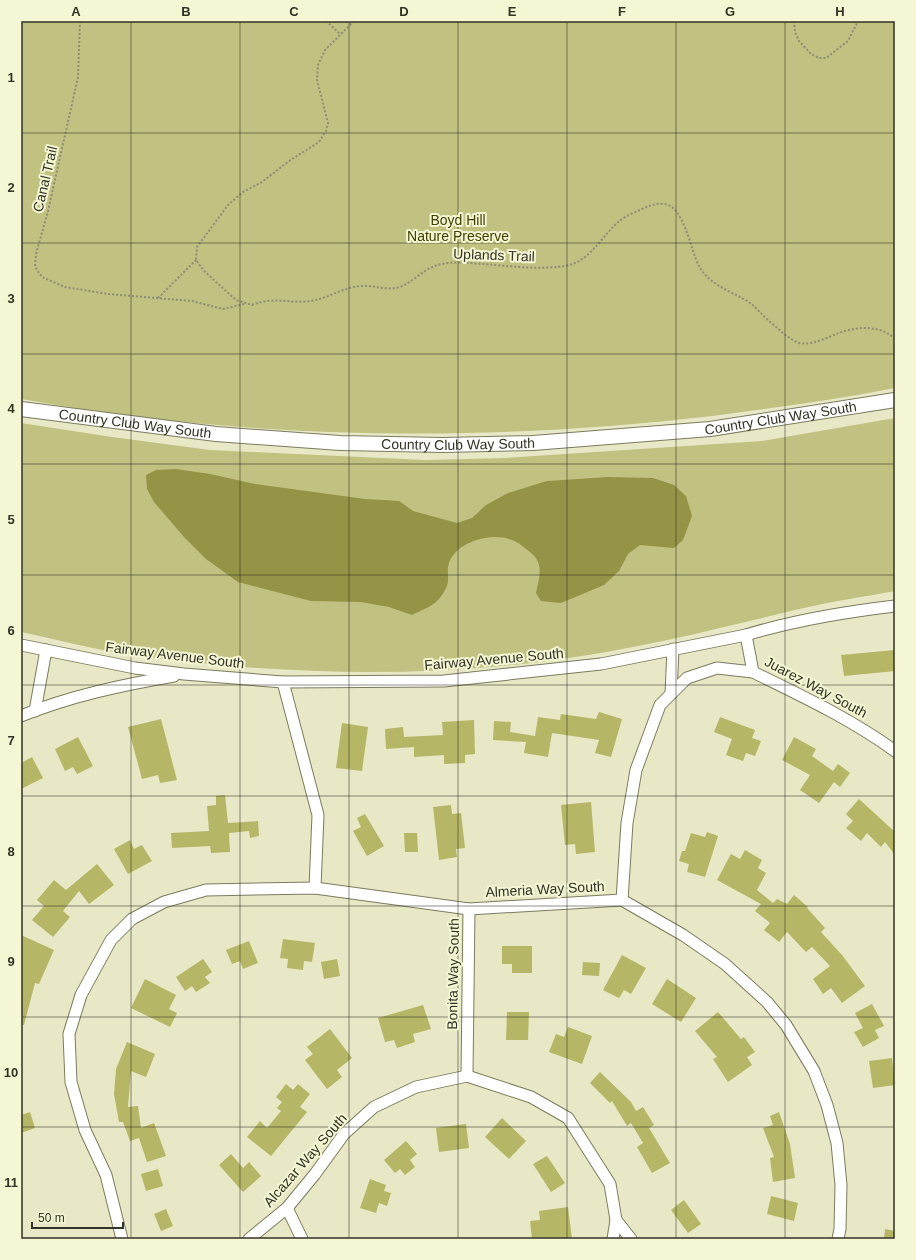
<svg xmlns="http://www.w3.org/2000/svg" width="916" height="1260" font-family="Helvetica,sans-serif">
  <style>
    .green { fill: #c1c181 }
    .water { fill: #959345 }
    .building { fill: #b6b667 }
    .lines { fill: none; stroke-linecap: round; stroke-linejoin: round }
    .minor-casing { stroke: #7b7c5d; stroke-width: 13 }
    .tertiary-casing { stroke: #7b7c5d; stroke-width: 16 }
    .path { stroke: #8d8d75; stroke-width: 2; stroke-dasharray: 2 2; stroke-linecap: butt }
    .minor { stroke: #fff; stroke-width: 11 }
    .tertiary { stroke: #fff; stroke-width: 14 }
    .grid { fill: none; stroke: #323225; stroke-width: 1; stroke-opacity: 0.55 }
    .labels { text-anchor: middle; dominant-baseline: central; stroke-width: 4; stroke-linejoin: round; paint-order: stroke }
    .street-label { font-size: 14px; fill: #323225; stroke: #f5f6d3 }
    .park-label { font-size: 14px; fill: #403f00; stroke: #f5f6d3 }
    .neatline { fill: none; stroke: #323225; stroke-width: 1.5 }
    .grid-label { font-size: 13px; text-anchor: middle; font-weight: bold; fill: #323225 }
  </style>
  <rect width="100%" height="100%" fill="#e8e8c6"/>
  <g class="green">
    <path d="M21 21H895V388C834 400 773 408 712 416 482 443 249 440 21 399Z"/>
    <path d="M895 418V591C862 597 828 602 795 610 724 627 654 645 582 656 435 679 282 676 134 655 96 650 59 640 21 632V423L112 437 210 450 425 460 506 458 762 441Z"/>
  </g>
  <path class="water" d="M176 469 210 474 255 484 365 499 399 501 413 511 457 523 472 518 486 505 508 493 547 481 609 477 653 478 674 485 686 496 692 516 683 540 674 548 640 545 628 554 619 571 604 585 561 603 541 601 536 593C539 577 545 564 530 552 525 548 518 542 512 540 492 532 457 541 449 563 445 576 453 579 442 595 436 605 422 610 412 615L389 607 361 602 311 601 238 582 206 559 184 537 154 502 147 489 146 475 156 470Z"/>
  <g class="building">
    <polygon points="895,650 895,671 844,676 841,655"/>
    <polygon points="599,712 622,719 611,757 595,753 599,740 552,733 548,757 524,753 526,742 493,740 494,721 511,722 510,732 535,736 538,717 560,720 561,714 596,719"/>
    <polygon points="720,717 755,730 752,738 761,741 755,756 746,753 743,761 726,755 732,739 714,732"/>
    <polygon points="161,719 177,780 160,783 158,775 142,779 128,727"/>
    <polygon points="474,720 475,754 465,755 465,763 444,764 444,755 414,757 414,747 386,749 385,729 403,727 404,737 443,735 442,722"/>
    <polygon points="342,723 368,727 362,771 336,768"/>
    <polygon points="78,737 93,766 77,774 73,767 65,771 55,749"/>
    <polygon points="794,737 816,749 812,756 833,771 838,764 850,773 840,787 834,782 819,803 800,790 810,775 782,760"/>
    <polygon points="32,757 43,778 21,789 21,763"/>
    <polygon points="225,795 228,823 258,821 259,836 250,838 249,831 229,833 230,852 211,853 210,846 172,848 171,833 209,831 207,806 216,805 216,796"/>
    <polygon points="859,799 895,832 895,855 885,842 881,847 867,833 861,841 846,828 853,821 846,814"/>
    <polygon points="591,802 595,852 576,854 575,844 565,845 561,805"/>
    <polygon points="451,805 452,814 461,813 465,848 456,849 457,857 439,860 433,807"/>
    <polygon points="365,814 384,846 367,856 353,831 361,827 357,818"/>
    <polygon points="707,832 718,836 705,877 687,872 689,864 679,861 682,851 685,851 691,833 705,837"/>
    <polygon points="404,833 417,833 418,852 405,852"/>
    <polygon points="130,840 134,849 142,845 152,861 128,874 114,849"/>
    <polygon points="745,850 762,860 758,868 766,873 757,890 773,903 777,899 787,904 794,895 808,907 807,908 825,928 821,932 842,955 865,986 842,1003 831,988 823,994 813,979 830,966 812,947 806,952 787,932 779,942 764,930 770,923 755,911 761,904 717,880 731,854 740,859"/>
    <polygon points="97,864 114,885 89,904 79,891 63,911 70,917 53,937 32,920 44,906 37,900 54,880 66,890"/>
    <polygon points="21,935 54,950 39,984 35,983 24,1025 21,1025"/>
    <polygon points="283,939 315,943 312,962 304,961 303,970 287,968 288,959 280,958"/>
    <polygon points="249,941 258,963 243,969 240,961 232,964 226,950"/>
    <polygon points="502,946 532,946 532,973 512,973 512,964 502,964"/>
    <polygon points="622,955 646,968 631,994 624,990 619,998 603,990"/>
    <polygon points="203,959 212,972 205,977 210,983 196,992 192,986 185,991 176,977"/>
    <polygon points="337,959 340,976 324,979 321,962"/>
    <polygon points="583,962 600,963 599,976 582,975"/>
    <polygon points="145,979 176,995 169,1009 177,1013 170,1027 131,1008"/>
    <polygon points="667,979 696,998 681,1022 652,1004"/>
    <polygon points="872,1004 884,1026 875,1030 879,1038 863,1047 854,1032 863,1028 855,1013"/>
    <polygon points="423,1005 431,1029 413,1034 415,1042 397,1048 394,1040 385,1042 378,1018"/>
    <polygon points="507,1012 529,1012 528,1040 506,1040"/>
    <polygon points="718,1012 741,1039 744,1037 755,1052 747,1057 752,1065 728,1082 713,1059 717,1057 695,1031"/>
    <polygon points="568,1027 592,1036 582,1064 549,1052 556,1034 564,1037"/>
    <polygon points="330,1029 352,1058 337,1070 342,1077 327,1089 305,1060 313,1054 307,1047"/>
    <polygon points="127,1042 155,1054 146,1077 131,1071 128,1107 138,1106 141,1128 154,1123 166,1156 147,1162 139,1138 130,1141 123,1122 119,1122 114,1094 116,1069"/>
    <polygon points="892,1058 895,1085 873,1088 869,1061"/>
    <polygon points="600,1072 631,1102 636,1111 643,1107 654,1125 649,1128 670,1163 652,1173 637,1147 643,1143 631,1123 627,1126 612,1101 610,1103 590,1083"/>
    <polygon points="286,1084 293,1090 298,1084 310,1094 300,1107 307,1112 271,1156 247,1137 260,1121 267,1128 281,1111 277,1108 282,1102 276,1097"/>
    <polygon points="30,1112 35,1128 21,1133 21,1115"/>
    <polygon points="779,1112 790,1144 795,1178 773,1182 770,1158 774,1157 763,1128 773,1125 770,1116"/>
    <polygon points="502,1118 526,1141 509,1159 485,1137"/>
    <polygon points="466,1124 469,1148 439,1152 436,1128"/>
    <polygon points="406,1141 417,1154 410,1160 415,1167 405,1175 400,1169 395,1173 384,1160"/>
    <polygon points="231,1154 243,1168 249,1162 261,1176 243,1192 219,1165"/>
    <polygon points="547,1156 565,1183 551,1192 533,1164"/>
    <polygon points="158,1169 163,1186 146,1191 141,1174"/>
    <polygon points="370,1179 386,1185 384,1191 391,1193 387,1206 379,1203 376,1213 360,1208"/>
    <polygon points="771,1196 798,1203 794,1221 767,1214"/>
    <polygon points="684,1200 701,1224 688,1233 671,1210"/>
    <polygon points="568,1207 572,1239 532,1239 530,1221 540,1220 539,1211"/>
    <polygon points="166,1209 173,1226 161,1231 154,1214"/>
    <polygon points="885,1229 895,1231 895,1239 884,1239"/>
  </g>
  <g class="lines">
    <g class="minor-casing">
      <g id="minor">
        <path d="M746 635 753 672C802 696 851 719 895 751"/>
        <path d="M21 645 135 668 184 674 283 682 444 681 601 664 746 635C795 620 844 612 895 606"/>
        <polyline points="283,682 318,815 315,888"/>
        <polyline points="671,694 673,649"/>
        <polyline points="35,711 46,650"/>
        <path d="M21 716C70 696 122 685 174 676"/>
        <polyline points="622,900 627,823 636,770 660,705 687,678 717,668 753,672"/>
        <polyline points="467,1076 469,909"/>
        <polyline points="287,1208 302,1239"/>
        <polyline points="122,1239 106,1175 85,1130 71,1082 69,1034 81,995 111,940 132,919 164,902 206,890 315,888 469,909 622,900 683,935 725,964 767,1002 786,1025 814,1071 827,1105 837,1143 841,1185 840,1229 838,1239"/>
        <polyline points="249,1239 287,1208 315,1174 344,1134 374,1107 416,1087 467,1076 531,1097 568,1118 610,1184 616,1220 631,1239"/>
        <polyline points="613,1239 616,1220"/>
      </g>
    </g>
    <g class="tertiary-casing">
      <g id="tertiary">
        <path id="s1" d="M21 409 216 434 340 443 443 445 533 443 710 429 895 400"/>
      </g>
    </g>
    <g class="path">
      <polyline points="80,21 78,77 48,211 36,254 35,267 42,277 65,287 108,294 192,301 223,309 244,304"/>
      <polyline points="326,21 340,34"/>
      <path d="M354 21 325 50 318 65 317 80 328 123 326 131 319 142 289 161 262 182 243 192 228 205 197 247 196 260 204 271 236 300 252 305C273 296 290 304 311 301 329 298 344 287 361 286 373 285 384 290 395 288 410 286 422 269 438 265 451 261 468 263 483 264 509 266 538 270 565 266 589 262 600 239 616 224 623 217 633 213 642 209 649 206 655 203 664 204 684 205 691 252 699 266 710 286 732 291 750 303 757 308 762 315 769 321 778 328 788 339 799 343 812 346 828 337 839 333 857 326 881 325 895 339"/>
      <polyline points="794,21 795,32 799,41 811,54 819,58 826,58 848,41 858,21"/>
      <polyline points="158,298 196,260"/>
    </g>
    <use href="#minor" class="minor"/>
    <use href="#tertiary" class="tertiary"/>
  </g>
  <path class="grid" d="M131 21V1239M240 21V1239M349 21V1239M458 21V1239M567 21V1239M676 21V1239M785 21V1239M21 133H895M21 243H895M21 354H895M21 464H895M21 575H895M21 685H895M21 796H895M21 906H895M21 1017H895M21 1127H895"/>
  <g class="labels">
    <g class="street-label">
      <text transform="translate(45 179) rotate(-77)">Canal Trail</text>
      <text transform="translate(494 255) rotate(2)">Uplands Trail</text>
      <text stroke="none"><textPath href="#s1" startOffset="763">Country Club Way South</textPath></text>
      <text stroke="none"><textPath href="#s1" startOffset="115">Country Club Way South</textPath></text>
      <text stroke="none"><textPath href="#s1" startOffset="439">Country Club Way South</textPath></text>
      <text transform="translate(175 655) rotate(7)">Fairway Avenue South</text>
      <text transform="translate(494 659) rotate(-5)">Fairway Avenue South</text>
      <text transform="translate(816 687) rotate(28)">Juarez Way South</text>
      <text transform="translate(545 889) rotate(-3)">Almeria Way South</text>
      <text transform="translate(453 974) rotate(-89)">Bonita Way South</text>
      <text transform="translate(305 1160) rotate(-49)">Alcazar Way South</text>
    </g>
    <g class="park-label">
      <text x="458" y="220">Boyd Hill<tspan x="458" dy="16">Nature Preserve</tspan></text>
    </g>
  </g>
  <rect width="916" height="1260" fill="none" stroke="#f5f6d3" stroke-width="44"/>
  <path d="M32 1222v6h91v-6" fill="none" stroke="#323225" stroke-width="2"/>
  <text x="38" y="1222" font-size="12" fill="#323225" stroke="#f5f6d3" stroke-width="3" paint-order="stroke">50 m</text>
  <rect x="22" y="22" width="872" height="1216" class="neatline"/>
  <g class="grid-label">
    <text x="76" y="16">A</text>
    <text x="186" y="16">B</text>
    <text x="294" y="16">C</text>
    <text x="404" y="16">D</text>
    <text x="512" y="16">E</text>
    <text x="622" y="16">F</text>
    <text x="730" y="16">G</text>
    <text x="840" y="16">H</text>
    <text x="11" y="82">1</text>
    <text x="11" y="192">2</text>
    <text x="11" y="303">3</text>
    <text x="11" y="413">4</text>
    <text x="11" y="524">5</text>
    <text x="11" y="635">6</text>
    <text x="11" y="745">7</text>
    <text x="11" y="856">8</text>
    <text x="11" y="966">9</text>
    <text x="11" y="1077">10</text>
    <text x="11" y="1187">11</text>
  </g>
</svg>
